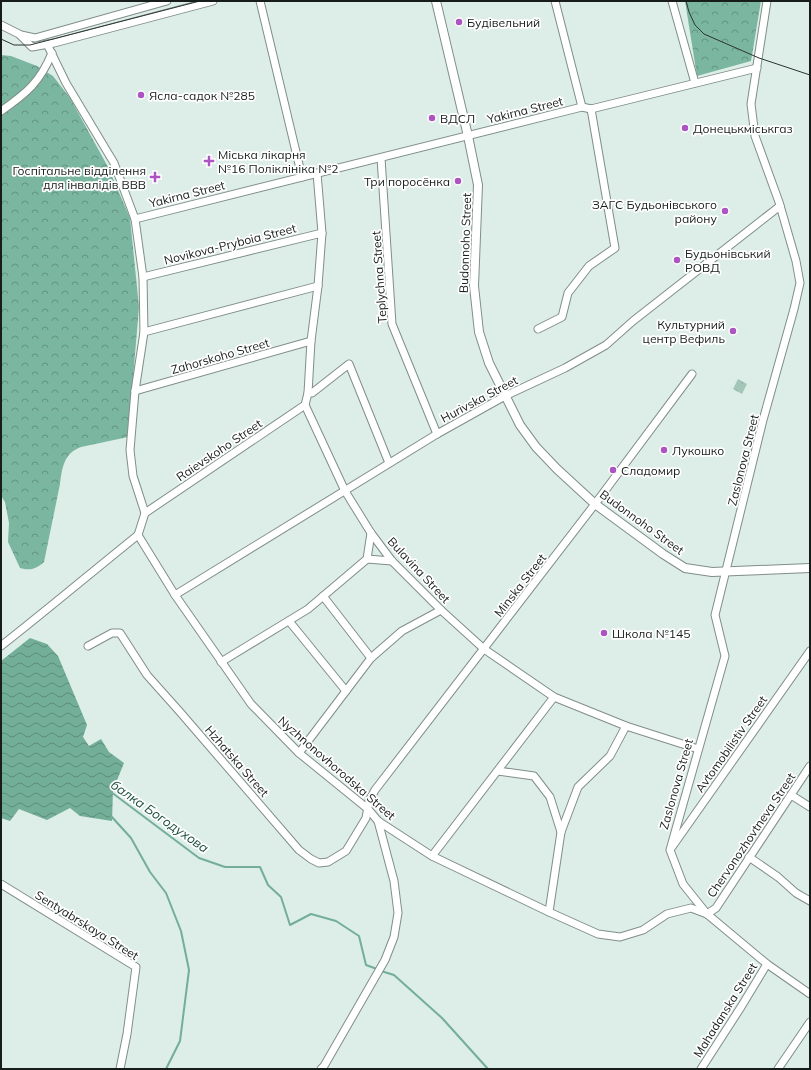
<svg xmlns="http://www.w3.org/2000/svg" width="811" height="1070" font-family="Mulish,sans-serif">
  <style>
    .forest { fill: url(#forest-crowns) }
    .park { fill: url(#park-crowns) }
    .water { fill: url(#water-waves) }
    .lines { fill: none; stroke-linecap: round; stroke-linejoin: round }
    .stream { stroke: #73ae98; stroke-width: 2 }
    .minor-casing { stroke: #808e89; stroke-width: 9 }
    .major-casing { stroke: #808e89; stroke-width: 10 }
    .minor { stroke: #fff; stroke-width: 7 }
    .major { stroke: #fff; stroke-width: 8 }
    .tram { stroke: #2d3431; stroke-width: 1 }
    .poi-dot { fill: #ac54c1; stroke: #fff; stroke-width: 1.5 }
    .labels { text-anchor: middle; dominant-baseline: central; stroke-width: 3.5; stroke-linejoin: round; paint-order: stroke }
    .poi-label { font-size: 12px; fill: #171d1b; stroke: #fff; text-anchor: start }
    .street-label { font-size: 12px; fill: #171d1b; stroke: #fff }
    .water-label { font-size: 13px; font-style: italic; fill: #1b4c3d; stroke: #fff }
  </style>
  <defs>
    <pattern id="forest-crowns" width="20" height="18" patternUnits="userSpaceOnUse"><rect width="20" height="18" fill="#7bb6a1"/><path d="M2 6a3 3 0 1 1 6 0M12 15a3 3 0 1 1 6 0" fill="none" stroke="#649382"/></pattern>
    <pattern id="park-crowns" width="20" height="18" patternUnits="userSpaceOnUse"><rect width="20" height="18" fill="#a3c6b8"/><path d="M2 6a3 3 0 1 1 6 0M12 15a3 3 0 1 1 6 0" fill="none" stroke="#8caa9e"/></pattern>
    <pattern id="water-waves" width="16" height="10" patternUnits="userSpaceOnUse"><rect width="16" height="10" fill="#73ae98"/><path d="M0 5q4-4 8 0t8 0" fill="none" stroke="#5d8d7b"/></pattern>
  </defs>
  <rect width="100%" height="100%" fill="#ddede7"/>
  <g class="forest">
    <polygon points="685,1 761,1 751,61 697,76"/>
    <path d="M1 55 11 56 37 66 53 76 70 98 108 167 130 218 139 307 128 437 81 447C64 453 62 468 60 484L44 562C36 569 30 571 20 568L8 542 9 523 5 502 1 496Z"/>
  </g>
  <polygon class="park" points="738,379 747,384 742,394 733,389"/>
  <polygon class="water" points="30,638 47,644 58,656 87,725 83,737 89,746 101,739 109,752 124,763 113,790 112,821 80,816 70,808 47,820 19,809 10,821 1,818 1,661"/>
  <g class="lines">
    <g class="stream">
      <polyline points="111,792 199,858 225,867 260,867 268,885 281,897 290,925 311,914 336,921 359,936 366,965 377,969"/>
      <polyline points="111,816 131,838 150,872 166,893 181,931 189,970 180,1041 166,1069"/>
      <polyline points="381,971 394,975 442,1018 488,1069"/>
    </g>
    <g class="minor-casing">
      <g id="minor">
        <polyline points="260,1 302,177"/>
        <polyline points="555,1 582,107"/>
        <polyline points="672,1 695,83"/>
        <polyline points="767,1 751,104 755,136 779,202 796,261 800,283 794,309 763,420 715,615 725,656 670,850 683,884 707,914 767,964 810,994"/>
        <polyline points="1,25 19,34 32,47 54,43 213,1"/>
        <polyline points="21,35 35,38 167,1"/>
        <polyline points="47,44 66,83 114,163 135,219 143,277 144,332 135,391 130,450 133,476 145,513 138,535"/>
        <path d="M1 111C27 93 40 82 52 53"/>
        <polyline points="381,158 392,324 437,434"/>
        <polyline points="317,173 322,233 318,286 311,341 308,393 305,405 345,491 371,533 392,561 441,610 484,649 554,697 626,726 698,749"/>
        <polyline points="135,219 582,107 591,109 757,68"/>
        <polyline points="143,277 322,233"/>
        <polyline points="538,329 562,317 568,293 589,266 615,248 591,109"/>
        <polyline points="144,332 318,286"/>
        <polyline points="135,391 311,341"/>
        <polyline points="308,393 312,393 349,364 389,463"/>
        <polyline points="145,513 305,405"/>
        <polyline points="138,535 175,595 251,704 299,753 368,809 378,821 432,856 549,912 598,934 620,937 643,930 667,914 691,908 707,914"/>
        <polyline points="367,559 392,561"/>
        <polyline points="175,595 437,434 505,396 565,368 606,345 633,321 780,206"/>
        <polyline points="323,596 371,658"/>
        <polyline points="289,621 346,691"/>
        <path d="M1 646C47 610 92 572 138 535"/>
        <polyline points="88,646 112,633 120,633 147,675 180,712 299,850 311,859 319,863 328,862 346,851 366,818 369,801 375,790 595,504 692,374"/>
        <polyline points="221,662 308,609 367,559 371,533"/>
        <polyline points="299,753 371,658 402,631 441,610"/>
        <polyline points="498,771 534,776 550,797 561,832"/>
        <polyline points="791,795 810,807"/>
        <polyline points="672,847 810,651"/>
        <polyline points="432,856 554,697"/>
        <polyline points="749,857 778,877 796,893 810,901"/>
        <polyline points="1,884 136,967 127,1034 120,1069"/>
        <polyline points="549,912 561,832 578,787 610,756 626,726"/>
        <polyline points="707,914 716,908 810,766"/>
        <polyline points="321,1069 324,1066 385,960 394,937 398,913 394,881 378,821"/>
        <polyline points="701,1069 741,1007 767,964"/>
        <polyline points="778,1069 810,1022"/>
      </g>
    </g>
    <g class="major-casing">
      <polyline id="major" points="436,1 468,136 478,185 474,286 479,332 489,363 520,425 536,447 557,469 595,504 663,554 685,568 712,572 810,568"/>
    </g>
    <use href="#minor" class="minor"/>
    <use href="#major" class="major"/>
    <g class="tram">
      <polyline points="686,1 689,12 695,25 704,34 759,58 810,75"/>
      <polyline points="1,39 14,45 30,45 200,1"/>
    </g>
  </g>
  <g class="poi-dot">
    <circle cx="459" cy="22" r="4"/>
    <circle cx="141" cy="95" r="4"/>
    <circle cx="432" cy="118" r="4"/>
    <circle cx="685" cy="128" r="4"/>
    <path d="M207 155h4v4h4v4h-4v4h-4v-4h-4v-4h4z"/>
    <path d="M153 171h4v4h4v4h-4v4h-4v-4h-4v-4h4z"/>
    <circle cx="458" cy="181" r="4"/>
    <circle cx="725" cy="211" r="4"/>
    <circle cx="677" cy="260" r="4"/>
    <circle cx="733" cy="331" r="4"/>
    <circle cx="664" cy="450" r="4"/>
    <circle cx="613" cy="470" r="4"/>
    <circle cx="604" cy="633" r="4"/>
  </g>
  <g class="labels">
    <g class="poi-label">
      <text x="467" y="22">Будівельний</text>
      <text x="149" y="95">Ясла-садок №285</text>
      <text x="440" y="118">ВДСЛ</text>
      <text x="693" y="128">Донецькміськгаз</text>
      <text x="218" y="154">Міська лікарня<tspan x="218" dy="14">№16 Поліклініка №2</tspan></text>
      <text x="146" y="170" text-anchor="end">Госпітальне відділення<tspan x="146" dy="14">для інвалідів ВВВ</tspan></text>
      <text x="450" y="181" text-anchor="end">Три поросёнка</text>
      <text x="717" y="204" text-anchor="end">ЗАГС Будьонівського<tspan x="717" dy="14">району</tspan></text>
      <text x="685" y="253">Будьонівський<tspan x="685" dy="14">РОВД</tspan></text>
      <text x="725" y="324" text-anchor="end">Культурний<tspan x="725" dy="14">центр Вефиль</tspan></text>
      <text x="672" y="450">Лукошко</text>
      <text x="621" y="470">Сладомир</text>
      <text x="612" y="633">Школа №145</text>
    </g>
    <g class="street-label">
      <text transform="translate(525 110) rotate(-14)">Yakirna Street</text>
      <text transform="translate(187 194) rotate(-14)">Yakirna Street</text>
      <text transform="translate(465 243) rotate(-88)">Budonnoho Street</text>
      <text transform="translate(230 244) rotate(-14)">Novikova-Pryboia Street</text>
      <text transform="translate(379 277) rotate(-94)">Teplychna Street</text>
      <text transform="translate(220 356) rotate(-16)">Zahorskoho Street</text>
      <text transform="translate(479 399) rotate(-28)">Hurivska Street</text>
      <text transform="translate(219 450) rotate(-34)">Raievskoho Street</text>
      <text transform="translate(743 460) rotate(-76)">Zaslonova Street</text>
      <text transform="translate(642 522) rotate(36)">Budonnoho Street</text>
      <text transform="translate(419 570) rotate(47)">Bulavina Street</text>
      <text transform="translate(520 585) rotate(-52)">Minska Street</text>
      <text transform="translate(731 744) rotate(-55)">Avtomobilistiv Street</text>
      <text transform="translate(237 761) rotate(49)">Hzhatska Street</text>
      <text transform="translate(337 768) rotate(41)">Nyzhnonovhorodska Street</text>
      <text transform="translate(676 784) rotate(-74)">Zaslonova Street</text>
      <text transform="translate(751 835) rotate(-56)">Chervonozhovtneva Street</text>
      <text transform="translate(87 925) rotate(32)">Sentyabrskaya Street</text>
      <text transform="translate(725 1010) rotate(-58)">Mahadanska Street</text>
    </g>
    <g class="water-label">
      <text transform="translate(160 816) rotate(35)">балка Богодухова</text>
    </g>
  </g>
  <rect width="811" height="1070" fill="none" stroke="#171d1b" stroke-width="4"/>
</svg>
